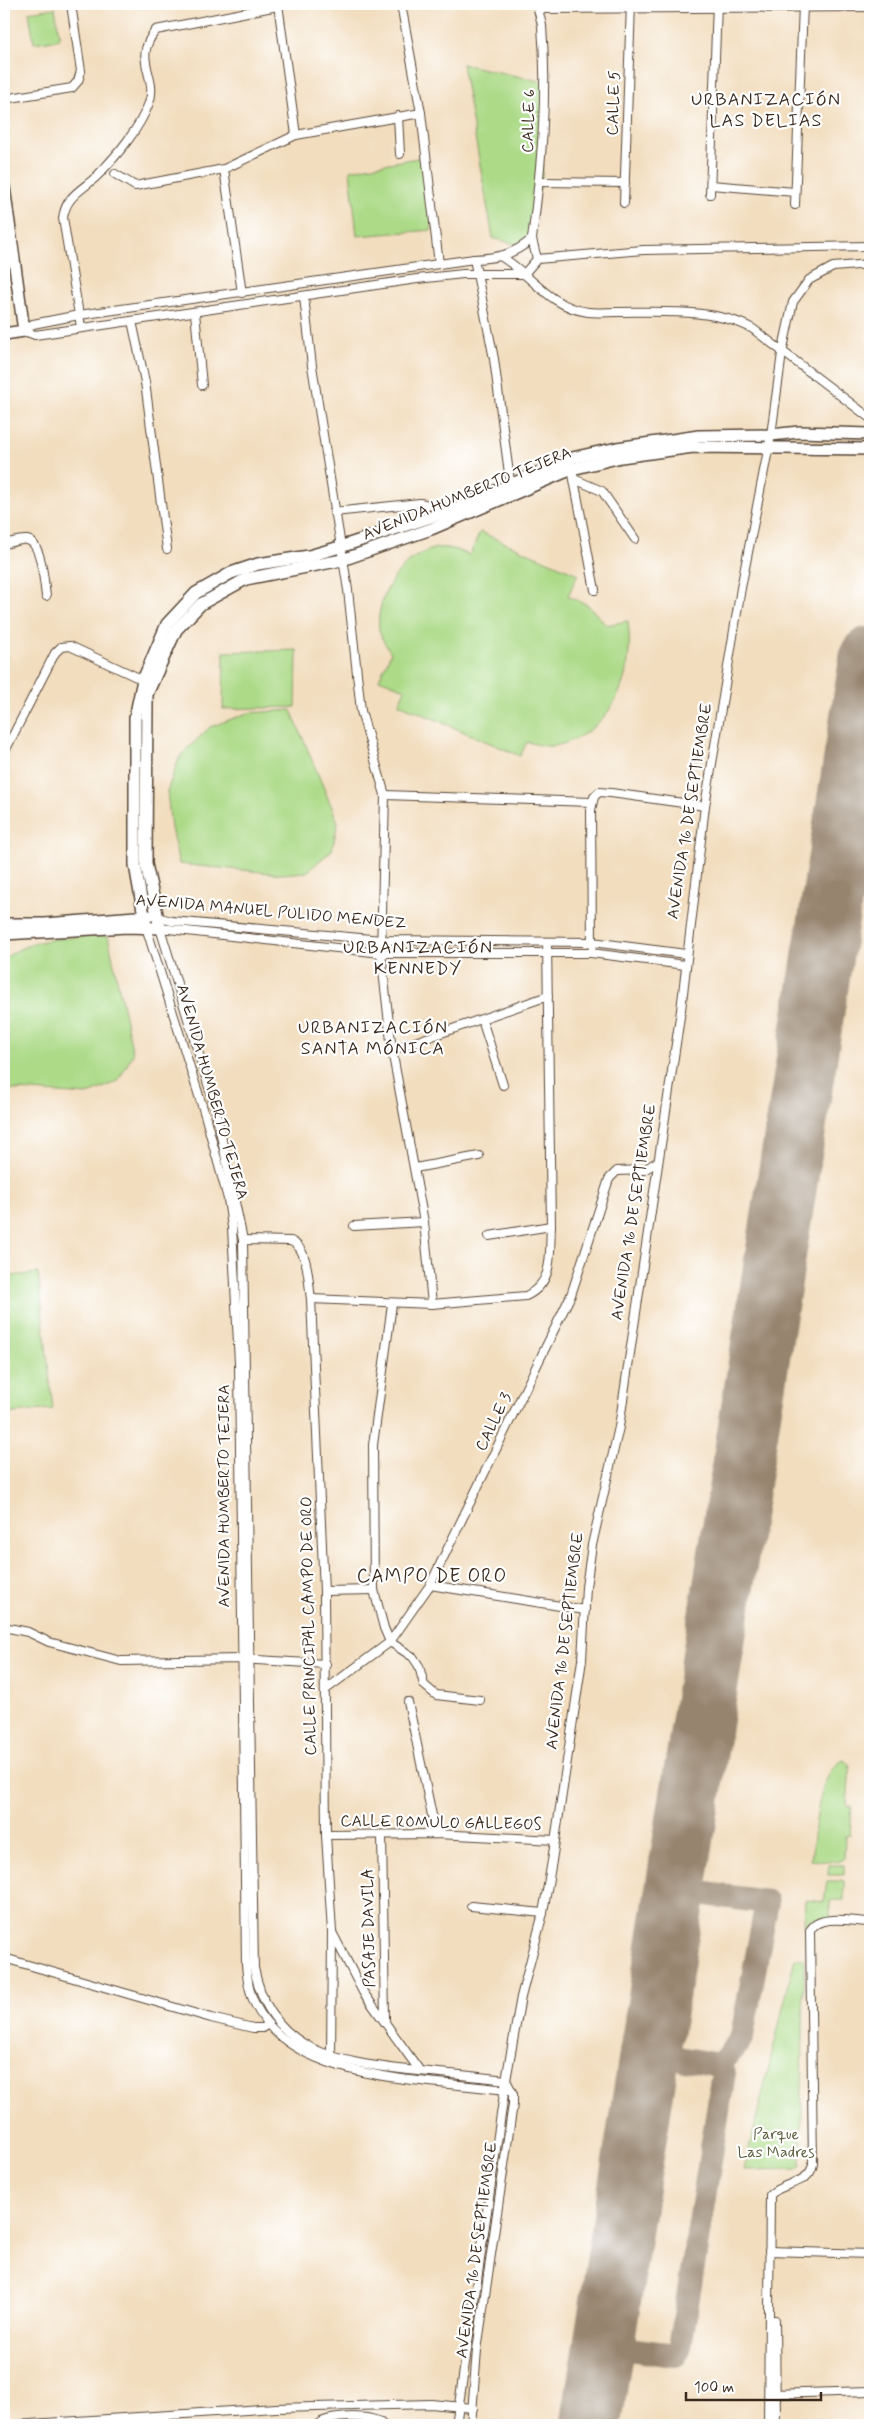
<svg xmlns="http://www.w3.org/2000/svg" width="874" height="2429" font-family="Mynerve,sans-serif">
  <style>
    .green { fill: #acda87; stroke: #748252 }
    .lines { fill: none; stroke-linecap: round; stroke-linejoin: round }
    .taxiway { stroke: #96846e; stroke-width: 24 }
    .runway { stroke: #96846e; stroke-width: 61 }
    .street-casing { stroke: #564536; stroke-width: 10 }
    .secondary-casing { stroke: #564536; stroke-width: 14 }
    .street { stroke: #fff; stroke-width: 8 }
    .secondary { stroke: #fff; stroke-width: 11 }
    .labels { text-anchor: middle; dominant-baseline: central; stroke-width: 4.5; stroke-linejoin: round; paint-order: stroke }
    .street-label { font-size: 16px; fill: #3b2a1e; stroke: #fff }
    .park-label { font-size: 16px; fill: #5d5f3e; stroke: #fff }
    .neighbourhood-label { font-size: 18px; letter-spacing: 1px; fill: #3b2a1e; stroke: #fff }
    .quarter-label { font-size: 19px; letter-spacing: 1px; fill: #3b2a1e; stroke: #fff }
  </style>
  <rect width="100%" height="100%" fill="#fff"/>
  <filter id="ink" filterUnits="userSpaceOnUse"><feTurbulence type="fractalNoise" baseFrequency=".02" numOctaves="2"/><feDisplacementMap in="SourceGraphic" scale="10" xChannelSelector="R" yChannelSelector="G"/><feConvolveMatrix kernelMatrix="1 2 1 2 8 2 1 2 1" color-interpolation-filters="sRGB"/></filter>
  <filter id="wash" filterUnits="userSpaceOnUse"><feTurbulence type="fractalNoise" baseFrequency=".0096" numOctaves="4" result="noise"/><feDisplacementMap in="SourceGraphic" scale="20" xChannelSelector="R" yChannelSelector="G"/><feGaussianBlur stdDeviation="1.12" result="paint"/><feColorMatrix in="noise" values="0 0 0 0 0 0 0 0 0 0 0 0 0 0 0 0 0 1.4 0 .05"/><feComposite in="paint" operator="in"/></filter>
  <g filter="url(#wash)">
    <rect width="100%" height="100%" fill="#f2ddbe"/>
    <g class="green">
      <polygon points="55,8 60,39 34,43 29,12"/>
      <polygon points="462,64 544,82 542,177 528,248 493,238"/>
      <polygon points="423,157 432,230 357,236 350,170"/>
      <path d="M480 532 578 574 568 596 588 605 606 625 628 621C634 667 620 717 575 739 566 743 556 747 546 746 540 746 533 743 527 742L520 756 399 704 405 689 379 679 391 653C387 646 380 638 379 629 375 596 402 557 433 549 445 545 459 551 470 555Z"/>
      <polygon points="297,650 296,707 223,709 224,652"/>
      <polygon points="291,710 338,822 332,850 307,872 282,874 179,864 171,828 167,791 180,756 210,727 248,713"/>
      <path d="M108 936 133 1054 118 1081 87 1095 4 1089V959C32 936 73 937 108 936Z"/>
      <polygon points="38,1273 53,1409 4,1414 4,1277"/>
      <path d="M844 1760 850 1764 847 1806H852L850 1835 845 1836 844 1859 829 1862 811 1860C815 1835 817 1770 844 1760Z"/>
      <polygon points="829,1865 844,1865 844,1875 828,1875"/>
      <polygon points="827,1881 844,1881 844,1900 830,1900 830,1918 811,1919 804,1926 805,1900 824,1902"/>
      <polygon points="795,1958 804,1959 801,2165 797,2169 744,2170"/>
    </g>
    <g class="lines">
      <g class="taxiway">
        <polyline points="676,1890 767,1902 742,2036 738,2044 719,2065"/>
        <polyline points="604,2346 675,2355 680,2347 724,2073 719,2065 650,2053"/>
      </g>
      <polyline class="runway" points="591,2425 870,657"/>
    </g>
  </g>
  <g filter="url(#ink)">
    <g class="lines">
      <g class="street-casing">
        <g id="street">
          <polyline points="278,4 296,135"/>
          <polyline points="401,4 421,113 439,264"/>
          <polyline points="538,9 870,7"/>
          <polyline points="4,99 72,88 78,81 81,71 71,4"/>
          <polyline points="398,116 400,154"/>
          <polyline points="224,169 242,293"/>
          <polyline points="115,174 135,186 224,169 296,135 421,113"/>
          <polyline points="540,182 625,183"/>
          <polyline points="711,185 795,192"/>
          <polyline points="710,194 717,4"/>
          <polyline points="624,203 631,4"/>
          <polyline points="795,205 803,5"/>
          <path d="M532 239C541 169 548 97 542 26 541 19 538 11 537 4"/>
          <path d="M502 257C532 276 550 307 588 312 597 313 608 312 618 312 661 312 716 308 753 329L870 418"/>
          <polyline points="474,259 494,359 511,489"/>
          <polyline points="537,259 643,250 870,246"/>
          <polyline points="304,297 312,366 348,590 361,711 385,795 381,953 392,1050 424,1222 432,1304"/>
          <polyline points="195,313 202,385"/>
          <polyline points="132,321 145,382 167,549"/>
          <path d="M81 327 63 218C66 195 83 190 98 175 117 155 139 130 149 103 159 76 131 60 156 30L278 6"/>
          <polyline points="24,331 35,335 417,279 463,274 524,274 537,259 532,239"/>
          <path d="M24 331 33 324 79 315 474 259C498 258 513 255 532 239"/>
          <polyline points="572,469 595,590"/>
          <polyline points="574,479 602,491 635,539"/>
          <polyline points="334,512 420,503 451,510"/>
          <path d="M4 544C11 543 20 539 27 540 42 542 44 583 46 596"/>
          <polyline points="4,753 55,653 61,647 70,646 143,680"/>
          <polyline points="385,795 592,802"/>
          <polyline points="156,917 172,921 382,940 592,942 686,954"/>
          <path d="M146 927 205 1115 228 1199 232 1227 239 1363 246 1965C247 1978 249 1991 254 2002 291 2084 430 2079 506 2090"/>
          <polyline points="592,946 591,810 594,797 599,792 611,793 705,806"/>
          <polyline points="482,1020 503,1085"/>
          <polyline points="392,1050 548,996"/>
          <polyline points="415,1168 479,1156"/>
          <polyline points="354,1226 424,1222"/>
          <polyline points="489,1236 551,1226"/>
          <path d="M243 1240 291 1241C309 1249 308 1281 311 1299L324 1591 326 1835 332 1932 331 2060"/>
          <path d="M311 1299 432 1304 526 1296C555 1282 549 1254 551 1226L547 942"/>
          <polyline points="392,1304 373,1445 374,1590 384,1628 390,1642 413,1657 419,1666 424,1685 436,1695 480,1700"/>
          <polyline points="430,1585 585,1610"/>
          <polyline points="324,1591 374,1590"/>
          <polyline points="4,1627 28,1632 49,1642 121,1661 241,1659 326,1664"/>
          <polyline points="325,1690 390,1642 430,1585 571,1295 609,1179 617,1171 644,1170 657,1162"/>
          <polyline points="408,1702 436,1834"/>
          <polyline points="326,1835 436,1834 555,1840"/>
          <polyline points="382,1835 385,2021"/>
          <polyline points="471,1906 543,1913"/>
          <polyline points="333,1934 363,1992 420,2071"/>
          <polyline points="4,1958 211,2018 253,2028 262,2028 268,2024"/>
          <path d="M506 2080C474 2076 441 2073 408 2070 336 2062 270 2051 254 1968L243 1240 215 1107 160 928 381 953H591L685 965"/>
          <polyline points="769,2251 870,2254"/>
          <polyline points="775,2320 776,2425"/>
          <polyline points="772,2394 870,2391"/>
          <polyline points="15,2425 276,2408 431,2404 473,2408"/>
          <path d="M317 2425C327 2415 373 2414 383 2425"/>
          <polyline points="456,2425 506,2080 521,1997 543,1913 552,1861 582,1660 586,1587 592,1545 619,1427 681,1010 705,806 741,588 771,435 782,353 793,302 809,280 833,267 870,264"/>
          <polyline points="471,2425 477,2350 513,2104 513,2094 506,2080"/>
          <path d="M768 2425 770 2195C783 2181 809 2186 813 2164L810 1931C818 1913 854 1922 870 1922"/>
        </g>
      </g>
      <g class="secondary-casing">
        <g id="secondary">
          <polyline points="4,187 24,331 4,334"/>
          <polyline points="4,924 45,924 149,916"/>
          <polyline points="146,927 135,865 135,718 143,680 167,624 196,593 231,573 258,564 309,556 340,547 452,510 572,458 617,448 699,436 771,435 799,432 870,434"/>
          <polyline points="4,934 127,927 160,928 146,864 147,694 176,630 201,604 246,579 342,560 431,529 572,469 621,457 693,447 870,449"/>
        </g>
      </g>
      <use href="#street" class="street"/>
      <use href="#secondary" class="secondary"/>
    </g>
  </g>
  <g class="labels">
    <g class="street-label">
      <text transform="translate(614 103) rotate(-88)">CALLE 5</text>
      <text transform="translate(529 121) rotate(-88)">CALLE 6</text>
      <text transform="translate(467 494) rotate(-22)">AVENIDA HUMBERTO TEJERA</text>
      <text transform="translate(690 811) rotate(-81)">AVENIDA 16 DE SEPTIEMBRE</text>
      <text transform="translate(271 912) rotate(5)">AVENIDA MANUEL PULIDO MENDEZ</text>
      <text transform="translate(212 1092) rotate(74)">AVENIDA HUMBERTO TEJERA</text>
      <text transform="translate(634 1212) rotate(-81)">AVENIDA 16 DE SEPTIEMBRE</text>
      <text transform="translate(494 1422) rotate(-64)">CALLE 3</text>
      <text transform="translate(224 1496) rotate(-90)">AVENIDA HUMBERTO TEJERA</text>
      <text transform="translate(309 1626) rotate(-91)">CALLE PRINCIPAL CAMPO DE ORO</text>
      <text transform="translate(565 1641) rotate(-83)">AVENIDA 16 DE SEPTIEMBRE</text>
      <text transform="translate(441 1823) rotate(1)">CALLE ROMULO GALLEGOS</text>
      <text transform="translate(369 1928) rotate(-91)">PASAJE DAVILA</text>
      <text transform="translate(477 2250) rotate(-82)">AVENIDA 16 DE SEPTIEMBRE</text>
    </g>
    <g class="park-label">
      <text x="776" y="2134">Parque<tspan x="776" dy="18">Las Madres</tspan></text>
    </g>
    <g class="neighbourhood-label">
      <text x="766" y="100">URBANIZACIÓN<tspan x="766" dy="21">LAS DELIAS</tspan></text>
      <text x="418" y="948">URBANIZACIÓN<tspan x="418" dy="21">KENNEDY</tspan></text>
      <text x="373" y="1028">URBANIZACIÓN<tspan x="373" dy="21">SANTA MÓNICA</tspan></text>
    </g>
    <g class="quarter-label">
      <text x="432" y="1576">CAMPO DE ORO</text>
    </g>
  </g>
  <rect width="874" height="2429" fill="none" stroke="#fff" stroke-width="20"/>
  <path d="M686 2392v8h135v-8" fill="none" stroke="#3b2a1e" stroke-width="2.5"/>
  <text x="694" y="2392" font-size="15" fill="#3b2a1e" stroke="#ffffff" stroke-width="4" paint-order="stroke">100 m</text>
</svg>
